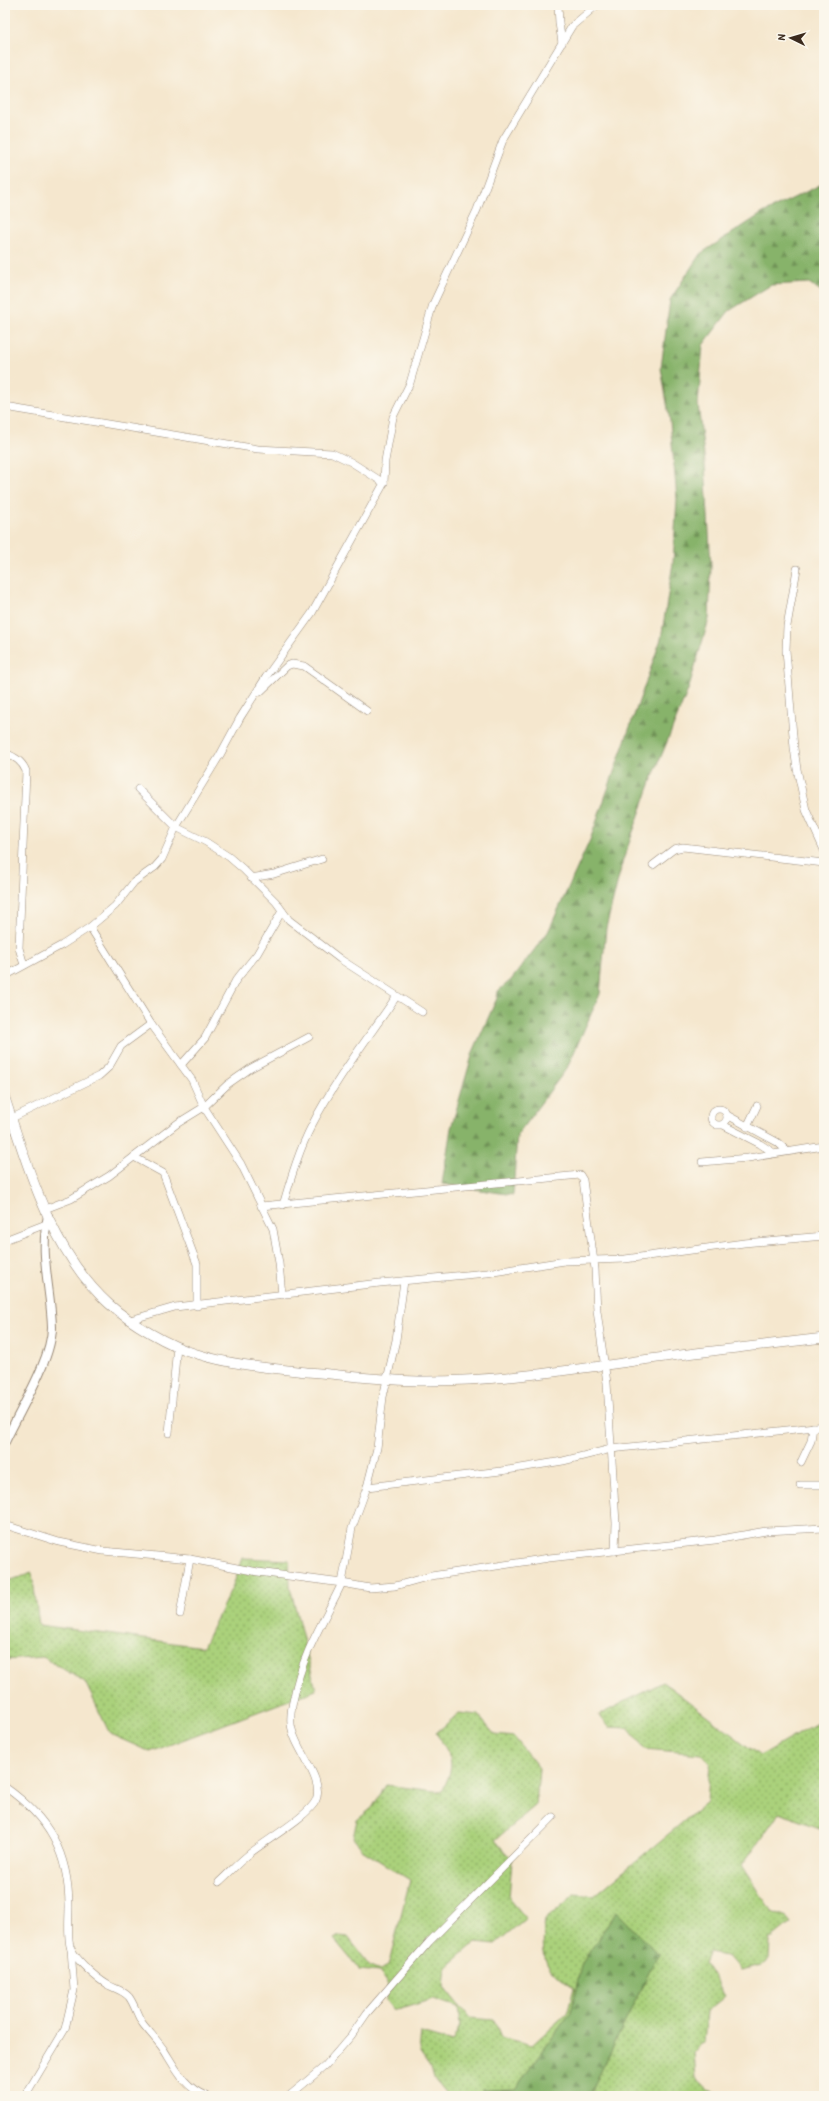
<svg xmlns="http://www.w3.org/2000/svg" width="829" height="2101" font-family="'Patrick Hand',sans-serif">
  <style>
    .grass { fill: url(#grass-dots); stroke: #727e4c }
    .forest { fill: url(#forest-firs); stroke: #616e44 }
    .lines { fill: none; stroke-linecap: round; stroke-linejoin: round }
    .minor-casing { stroke: #988876; stroke-width: 8 }
    .tertiary-casing { stroke: #988876; stroke-width: 10 }
    .secondary-casing { stroke: #988876; stroke-width: 10 }
    .minor { stroke: #fff; stroke-width: 7 }
    .tertiary { stroke: #fff; stroke-width: 8 }
    .secondary { stroke: #fff; stroke-width: 9 }
  </style>
  <defs>
    <pattern id="grass-dots" width="8" height="8" patternUnits="userSpaceOnUse"><rect width="8" height="8" fill="#aad17b"/><path d="M2 2h.1M6 6h.1" fill="none" stroke="#8caa64" stroke-width="1.8" stroke-linecap="round"/></pattern>
    <pattern id="forest-firs" width="22" height="20" patternUnits="userSpaceOnUse"><rect width="22" height="20" fill="#87b36b"/><path d="M5 1l3.5 6h-7zM16 11l3.5 6h-7z" fill="#709257"/></pattern>
  </defs>
  <rect width="100%" height="100%" fill="#fbf7ec"/>
  <filter id="ink" filterUnits="userSpaceOnUse"><feTurbulence type="fractalNoise" baseFrequency=".025" numOctaves="2"/><feDisplacementMap in="SourceGraphic" scale="8" xChannelSelector="R" yChannelSelector="G"/><feConvolveMatrix kernelMatrix="1 2 1 2 8 2 1 2 1" color-interpolation-filters="sRGB"/></filter>
  <filter id="wash" filterUnits="userSpaceOnUse"><feTurbulence type="fractalNoise" baseFrequency=".012" numOctaves="4" result="noise"/><feDisplacementMap in="SourceGraphic" scale="16" xChannelSelector="R" yChannelSelector="G"/><feGaussianBlur stdDeviation="0.9" result="paint"/><feColorMatrix in="noise" values="0 0 0 0 0 0 0 0 0 0 0 0 0 0 0 0 0 1.4 0 .05"/><feComposite in="paint" operator="in"/></filter>
  <g filter="url(#wash)">
    <rect width="100%" height="100%" fill="#f5e7ce"/>
    <g class="grass">
      <polygon points="243,1558 289,1560 290,1587 316,1690 150,1752 110,1734 85,1682 43,1657 5,1660 5,1582 32,1573 39,1625 203,1647 234,1583"/>
      <path d="M663 1682 760 1756 824 1719V1830L779 1813 742 1865 772 1912 787 1918 791 1923 770 1940 769 1959 762 1965 740 1970 727 1955 709 1952 704 1963 725 1996 707 2011 704 2043 700 2044 694 2052 696 2078 708 2090 727 2096H448L434 2079 431 2068 419 2051 421 2033 452 2042 460 2026 458 2007 433 1999 394 2011 386 2001 387 1982 379 1972 360 1970 334 1939 339 1936 348 1937 370 1966 380 1970 388 1966 410 1880 365 1852 353 1838 357 1820 372 1808 386 1785 442 1792C456 1762 453 1759 436 1733L459 1713 478 1715 495 1735 514 1737 539 1768 536 1805 495 1840 512 1860 509 1898 526 1918 495 1944 476 1942 446 1968 444 1987 469 2018 494 2020 501 2037 532 2045 567 2013 574 1988C542 1969 541 1956 545 1920L575 1894 594 1896 707 1802 710 1764 702 1754 645 1749 628 1728 609 1727 599 1715Z"/>
    </g>
    <g class="forest">
      <polygon points="824,183 824,293 809,283 771,285 729,311 703,345 698,404 705,464 711,566 709,619 688,690 652,779 623,860 606,928 600,994 567,1068 517,1135 513,1195 442,1184 451,1128 473,1052 497,998 498,991 511,980 548,932 590,840 661,639 673,563 677,499 670,421 661,368 670,300 700,254 763,213"/>
      <polygon points="616,1911 658,1954 589,2096 483,2096 482,2090 515,2089 571,2012 581,1965"/>
    </g>
  </g>
  <g filter="url(#ink)">
    <g class="lines">
      <g class="minor-casing">
        <g id="minor">
          <polyline points="558,5 559,23 562,43"/>
          <polyline points="5,407 258,449 332,453 351,462 384,483"/>
          <polyline points="797,569 787,626 786,650 794,748 797,769 806,810 824,850"/>
          <polyline points="260,692 287,666 292,664 304,666 367,711"/>
          <path d="M5 753C15 757 22 761 26 771L19 948 24 965"/>
          <polyline points="138,789 176,827 206,842 229,857 243,869 276,902 289,920 340,959 422,1012"/>
          <polyline points="653,865 674,849 683,847 824,863"/>
          <polyline points="251,878 274,874 322,859"/>
          <polyline points="90,927 151,1024 192,1080 204,1107 241,1164 273,1229 279,1263 282,1295"/>
          <polyline points="5,976 62,945 90,927 115,906 134,882 155,867 162,859 176,827 220,755 240,718 266,677 312,613 384,483 385,461 393,417 410,383 433,304 477,210 503,140 572,26 597,5"/>
          <polyline points="181,1065 205,1038 236,980 257,954 282,911"/>
          <circle cx="719" cy="1117" r="8"/>
          <polyline points="727,1115 777,1142 787,1151"/>
          <polyline points="12,1118 99,1076 109,1067 121,1046 151,1024"/>
          <polyline points="723,1125 760,1144 774,1153"/>
          <polyline points="747,1127 757,1106"/>
          <polyline points="134,1157 163,1173 197,1264 197,1306"/>
          <polyline points="702,1162 748,1158 824,1146"/>
          <path d="M283 1205C291 1178 299 1150 312 1125 335 1080 368 1038 396 997"/>
          <polyline points="261,1206 580,1175 583,1180 595,1269 597,1311 607,1383 616,1523 615,1551"/>
          <polyline points="45,1209 71,1199 109,1176 178,1123 204,1107 228,1084 251,1068 309,1037"/>
          <polyline points="5,1240 46,1224"/>
          <polyline points="404,1281 396,1340 383,1397 377,1448 367,1487 352,1528 342,1583 370,1588 395,1586 431,1576 549,1558 715,1540 766,1531 824,1528"/>
          <polyline points="130,1320 175,1307 380,1283 487,1273 565,1261 625,1259 744,1243 824,1236"/>
          <polyline points="169,1433 177,1346"/>
          <polyline points="801,1462 811,1441 813,1427"/>
          <polyline points="800,1485 824,1485"/>
          <polyline points="367,1487 501,1471 563,1461 611,1449 824,1426"/>
          <path d="M5 1525 59 1542 103 1551 190 1559 258 1572 342 1583C324 1621 302 1654 294 1697 292 1705 290 1715 291 1724 293 1748 325 1778 316 1800 309 1816 263 1842 248 1855 238 1863 229 1873 219 1882"/>
          <polyline points="180,1614 190,1559"/>
          <path d="M5 1787C49 1818 69 1853 69 1907 69 1916 67 1942 71 1949 78 1962 96 1978 108 1985 116 1989 123 1990 129 1997 135 2005 137 2016 143 2024 150 2033 158 2041 164 2050 176 2069 184 2087 206 2096"/>
          <polyline points="25,2096 65,2029 74,1990 71,1949"/>
          <polyline points="289,2096 325,2066 351,2036 367,2013 429,1942 553,1817"/>
        </g>
      </g>
      <g class="tertiary-casing">
        <path id="tertiary" d="M5 1442C19 1411 52 1360 52 1327 51 1289 39 1254 48 1216"/>
      </g>
      <g class="secondary-casing">
        <path id="secondary" d="M5 1098C28 1168 52 1253 109 1304 130 1323 169 1346 197 1354 232 1365 271 1368 307 1372 344 1375 381 1380 418 1381 501 1382 583 1368 665 1357 718 1350 771 1344 824 1338"/>
      </g>
      <use href="#minor" class="minor"/>
      <use href="#tertiary" class="tertiary"/>
      <use href="#secondary" class="secondary"/>
    </g>
  </g>
  <rect width="829" height="2101" fill="none" stroke="#fbf7ec" stroke-width="20"/>
  <g transform="translate(791 38) rotate(275)" stroke="#fbf7ec" stroke-width="3" paint-order="stroke">
  <path d="M0-3L7 15L0 10L-7 15Z" fill="#3b2a1e"/>
  <text y="-6" font-size="11" font-weight="bold" text-anchor="middle" fill="#3b2a1e">N</text>
  </g>
</svg>
